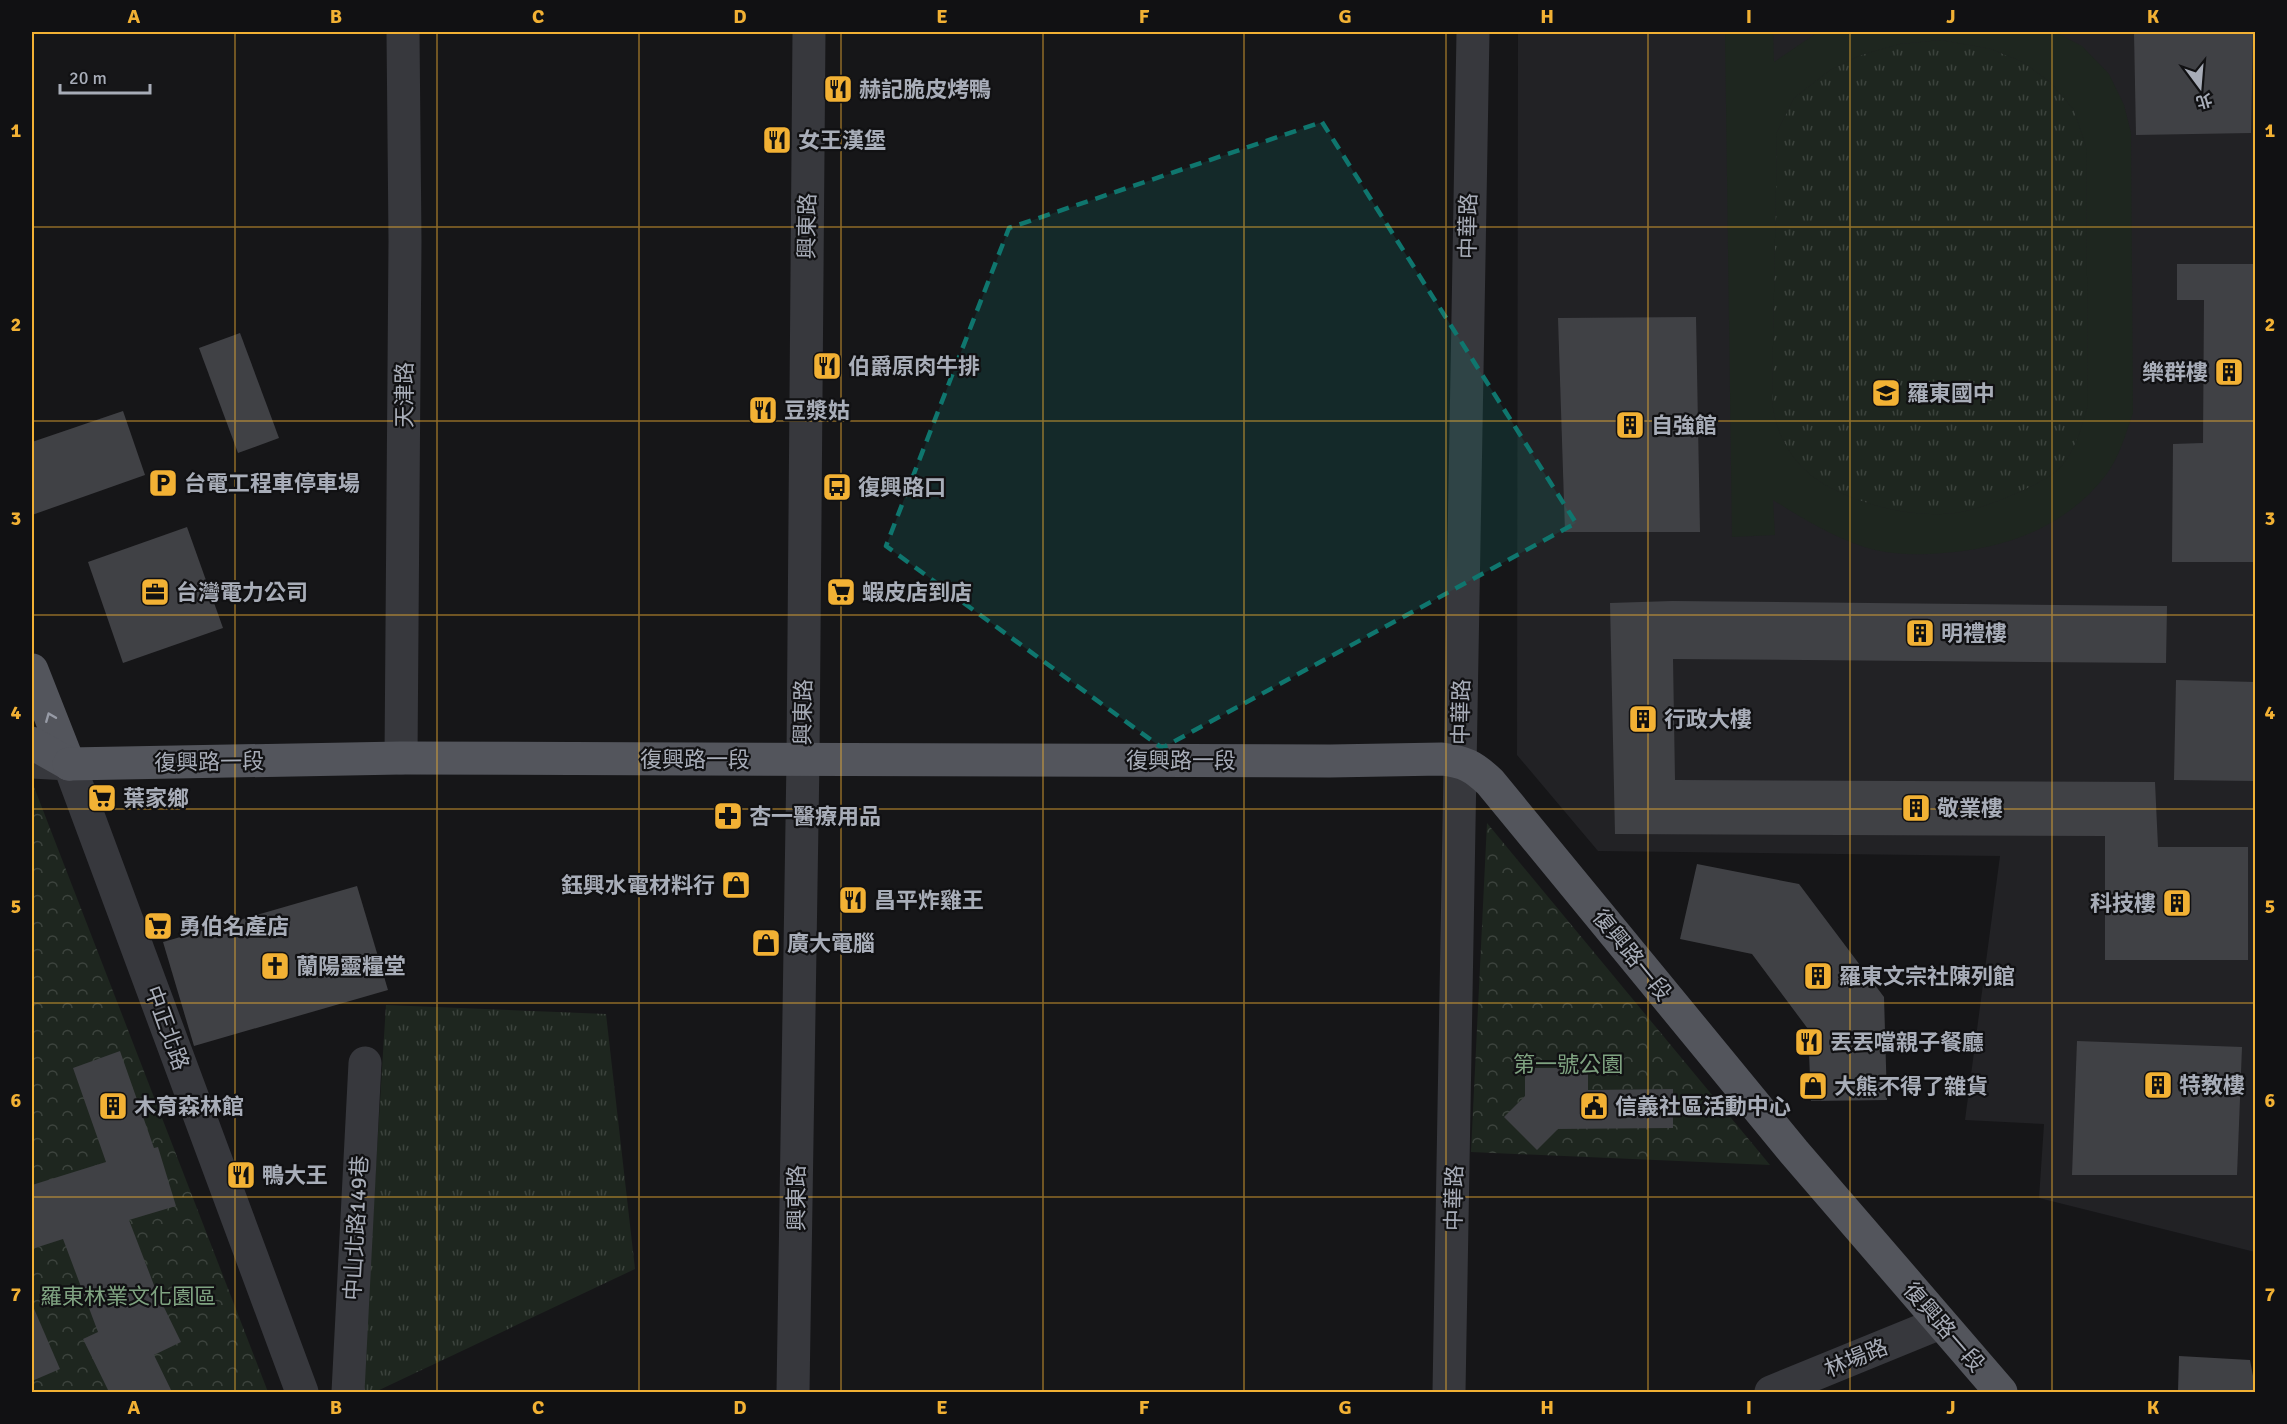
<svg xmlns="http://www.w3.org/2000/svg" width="2287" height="1424" font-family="Signika,'Noto Sans TC',sans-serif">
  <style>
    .built { fill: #222225 }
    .grass { fill: url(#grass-tufts) }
    .forest { fill: url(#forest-crowns) }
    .pitch { fill: #1e261f; fill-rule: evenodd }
    .building { fill: #404145 }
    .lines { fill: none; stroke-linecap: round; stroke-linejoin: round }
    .minor { stroke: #37383d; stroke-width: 33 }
    .major { stroke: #53555c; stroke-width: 33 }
    .oneway { stroke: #979ba6 }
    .marked { fill: #0f766e; fill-opacity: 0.2; stroke: #0f766e; stroke-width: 4.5; stroke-dasharray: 12 8; stroke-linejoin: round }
    .grid { fill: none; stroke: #f2b134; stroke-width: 1.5; stroke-opacity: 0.55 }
    .labels { text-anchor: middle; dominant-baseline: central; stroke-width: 4.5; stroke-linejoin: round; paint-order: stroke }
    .poi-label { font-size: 22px; font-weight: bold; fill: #a8adb8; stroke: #111113; text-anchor: start }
    .street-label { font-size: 22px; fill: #a8adb8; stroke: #111113 }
    .park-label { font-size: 22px; fill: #7fa381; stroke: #111113 }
    .neatline { fill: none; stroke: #f2b134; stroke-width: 2 }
    .grid-label { font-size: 20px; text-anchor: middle; font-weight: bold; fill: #f2b134 }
  </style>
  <defs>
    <pattern id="grass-tufts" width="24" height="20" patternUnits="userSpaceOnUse" patternTransform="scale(1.5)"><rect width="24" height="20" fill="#1e261f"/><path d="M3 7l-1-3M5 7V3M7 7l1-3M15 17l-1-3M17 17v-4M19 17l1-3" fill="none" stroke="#3c433d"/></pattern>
    <pattern id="forest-crowns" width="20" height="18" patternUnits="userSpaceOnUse" patternTransform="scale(1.5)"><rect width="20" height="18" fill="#1e261f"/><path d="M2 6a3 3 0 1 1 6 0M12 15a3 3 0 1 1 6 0" fill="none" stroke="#3c433d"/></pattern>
  </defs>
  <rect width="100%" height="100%" fill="#161618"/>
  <polygon class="built" points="1518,32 2255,32 2255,1252 2039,1198 2044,1124 1965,1120 2000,856 1598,851 1517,755"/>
  <g class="grass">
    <path d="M1941 40 1991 49 2023 62 2050 82 2074 110 2086 147 2088 405C2082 425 2077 447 2063 464 2053 477 2032 486 2017 493 1999 501 1981 508 1961 512 1914 521 1833 501 1800 465 1783 446 1774 424 1772 399L1777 132 1794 98 1830 70 1861 55 1900 44Z"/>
    <polygon points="386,1005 606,1014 635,1269 375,1392 362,1392"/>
  </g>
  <g class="forest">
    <polygon points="34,787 268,1392 32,1392 32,788"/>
    <polygon points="1487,823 1770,1165 1471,1152"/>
  </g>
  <path class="pitch" d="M1725 32H1773L1774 62 1818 32H2055L2082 46 2109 74 2124 105 2131 133 2133 413C2126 433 2119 458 2106 475 2066 527 2006 549 1943 553 1920 555 1898 555 1875 550 1839 541 1805 520 1773 500L1775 535 1732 537ZM1941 40 1991 49 2023 62 2050 82 2074 110 2086 147 2088 405C2082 425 2077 447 2063 464 2053 477 2032 486 2017 493 1999 501 1981 508 1961 512 1914 521 1833 501 1800 465 1783 446 1774 424 1772 399L1777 132 1794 98 1830 70 1861 55 1900 44Z"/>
  <g class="building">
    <polygon points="2134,32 2253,32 2251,133 2136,135"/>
    <polygon points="2177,264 2256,264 2256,562 2172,562 2173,444 2203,443 2204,300 2177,300"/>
    <polygon points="1696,317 1700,532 1565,532 1558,318"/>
    <polygon points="240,333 279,438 238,453 199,348"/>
    <polygon points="123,411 145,475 32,515 32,442"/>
    <polygon points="187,527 223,628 123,663 88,562"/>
    <polygon points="1672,601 2167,606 2166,663 1673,659 1675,780 2155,782 2158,847 2248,847 2248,960 2105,960 2105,836 1615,834 1610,603"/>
    <polygon points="2176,680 2256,682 2256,781 2174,780"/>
    <polygon points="1697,864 1799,884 1884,997 1887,1100 1811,1101 1808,1029 1752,954 1680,939"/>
    <polygon points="357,886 388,990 194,1046 163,942"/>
    <polygon points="2077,1041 2242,1047 2237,1175 2072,1175"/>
    <polygon points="120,1051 154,1148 158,1147 176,1206 129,1220 157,1293 181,1342 154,1355 172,1392 109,1392 83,1339 98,1332 63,1239 32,1249 32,1185 106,1162 73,1068"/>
    <polygon points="1525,1068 1588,1068 1588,1090 1673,1089 1673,1128 1558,1129 1537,1150 1504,1117 1525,1096"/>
    <polygon points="32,1304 60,1369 32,1381"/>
    <polygon points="2179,1356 2250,1360 2256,1392 2178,1392"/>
  </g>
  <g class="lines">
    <g class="minor">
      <polyline points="401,758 405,241 403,32"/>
      <polyline points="32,762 69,764 302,1392"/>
      <polyline points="348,1392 365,1063"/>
      <polyline points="793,1392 803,759 809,32"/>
      <polyline points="1449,1392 1473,32"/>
      <polyline points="1771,1392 1940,1323"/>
    </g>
    <g class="major">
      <polyline points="32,670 69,764"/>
      <polyline points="32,743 69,764"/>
      <path d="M69 764 401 758 1330 761 1442 759C1465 762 1473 766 1490 782L1794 1152 2001 1392"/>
    </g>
  </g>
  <defs><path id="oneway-chevron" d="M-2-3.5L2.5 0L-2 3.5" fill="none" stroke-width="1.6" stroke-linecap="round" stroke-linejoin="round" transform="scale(1.5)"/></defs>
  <use class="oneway" href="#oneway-chevron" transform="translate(50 717) rotate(-112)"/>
  <path class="marked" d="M1322 122 1576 523 1162 748 886 546 1009 228Z"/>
  <path class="grid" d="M235 32V1392M437 32V1392M639 32V1392M841 32V1392M1043 32V1392M1244 32V1392M1446 32V1392M1648 32V1392M1850 32V1392M2052 32V1392M32 227H2256M32 421H2256M32 615H2256M32 809H2256M32 1003H2256M32 1197H2256"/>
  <defs>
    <g id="restaurant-square" transform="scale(1.5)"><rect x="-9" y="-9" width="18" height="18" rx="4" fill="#f2b134" stroke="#111113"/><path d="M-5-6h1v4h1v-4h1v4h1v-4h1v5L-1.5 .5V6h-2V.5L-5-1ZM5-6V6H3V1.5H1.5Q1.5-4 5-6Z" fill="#111"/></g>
    <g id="building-square" transform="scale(1.5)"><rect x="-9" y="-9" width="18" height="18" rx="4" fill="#f2b134" stroke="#111113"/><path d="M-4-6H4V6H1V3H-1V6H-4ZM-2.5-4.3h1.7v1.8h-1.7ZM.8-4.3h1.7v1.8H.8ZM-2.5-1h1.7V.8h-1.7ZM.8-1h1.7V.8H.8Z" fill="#111"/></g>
    <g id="school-square" transform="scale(1.5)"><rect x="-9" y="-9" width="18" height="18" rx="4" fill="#f2b134" stroke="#111113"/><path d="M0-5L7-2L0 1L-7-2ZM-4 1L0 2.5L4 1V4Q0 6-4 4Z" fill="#111"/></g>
    <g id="parking-square" transform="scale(1.5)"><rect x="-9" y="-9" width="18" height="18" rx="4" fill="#f2b134" stroke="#111113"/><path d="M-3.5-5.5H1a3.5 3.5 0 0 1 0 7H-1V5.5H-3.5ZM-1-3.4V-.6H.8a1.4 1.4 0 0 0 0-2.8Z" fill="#111"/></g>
    <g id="bus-square" transform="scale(1.5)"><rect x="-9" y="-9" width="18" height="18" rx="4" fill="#f2b134" stroke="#111113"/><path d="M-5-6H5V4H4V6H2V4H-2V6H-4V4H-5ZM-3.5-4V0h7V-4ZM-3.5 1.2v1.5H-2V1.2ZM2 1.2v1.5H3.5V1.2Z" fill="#111"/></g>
    <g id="office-square" transform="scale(1.5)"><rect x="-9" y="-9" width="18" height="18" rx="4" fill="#f2b134" stroke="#111113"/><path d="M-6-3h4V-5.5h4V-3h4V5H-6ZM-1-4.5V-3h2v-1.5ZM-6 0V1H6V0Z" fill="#111"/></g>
    <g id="supermarket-square" transform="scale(1.5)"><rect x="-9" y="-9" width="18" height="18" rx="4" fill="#f2b134" stroke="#111113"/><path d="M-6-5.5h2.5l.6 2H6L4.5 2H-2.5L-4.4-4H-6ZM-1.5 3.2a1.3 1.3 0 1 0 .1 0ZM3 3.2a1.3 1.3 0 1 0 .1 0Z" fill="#111"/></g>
    <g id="pharmacy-square" transform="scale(1.5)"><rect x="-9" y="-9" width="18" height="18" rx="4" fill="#f2b134" stroke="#111113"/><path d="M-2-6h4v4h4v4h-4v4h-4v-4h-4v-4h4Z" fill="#111"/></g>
    <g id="shop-square" transform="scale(1.5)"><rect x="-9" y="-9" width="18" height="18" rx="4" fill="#f2b134" stroke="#111113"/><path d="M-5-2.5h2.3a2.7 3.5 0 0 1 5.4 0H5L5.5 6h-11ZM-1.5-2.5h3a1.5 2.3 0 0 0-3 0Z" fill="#111"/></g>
    <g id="church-square" transform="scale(1.5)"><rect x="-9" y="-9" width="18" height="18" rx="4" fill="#f2b134" stroke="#111113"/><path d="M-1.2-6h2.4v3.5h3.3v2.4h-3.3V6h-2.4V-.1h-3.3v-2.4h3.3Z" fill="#111"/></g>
    <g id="civic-square" transform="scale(1.5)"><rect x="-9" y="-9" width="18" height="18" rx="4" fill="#f2b134" stroke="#111113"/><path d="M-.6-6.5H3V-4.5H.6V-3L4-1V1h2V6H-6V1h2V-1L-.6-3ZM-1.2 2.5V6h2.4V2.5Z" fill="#111"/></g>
  </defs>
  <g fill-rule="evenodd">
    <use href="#restaurant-square" x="838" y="89"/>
    <use href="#restaurant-square" x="777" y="140"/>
    <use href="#restaurant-square" x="827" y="366"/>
    <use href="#building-square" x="2229" y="372"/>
    <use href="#school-square" x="1886" y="393"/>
    <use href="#restaurant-square" x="763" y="410"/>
    <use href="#building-square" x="1630" y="425"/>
    <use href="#parking-square" x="163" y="483"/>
    <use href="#bus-square" x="837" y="487"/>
    <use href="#office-square" x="155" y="592"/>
    <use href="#supermarket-square" x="841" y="592"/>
    <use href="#building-square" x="1920" y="633"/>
    <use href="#building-square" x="1643" y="719"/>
    <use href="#supermarket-square" x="102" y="798"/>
    <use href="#building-square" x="1916" y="808"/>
    <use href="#pharmacy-square" x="728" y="816"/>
    <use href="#shop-square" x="736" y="885"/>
    <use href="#restaurant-square" x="853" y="900"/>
    <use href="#building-square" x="2177" y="903"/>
    <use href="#supermarket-square" x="158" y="926"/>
    <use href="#shop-square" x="766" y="943"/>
    <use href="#church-square" x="275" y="966"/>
    <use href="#building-square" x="1818" y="976"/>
    <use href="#restaurant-square" x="1809" y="1042"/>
    <use href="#building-square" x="2158" y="1085"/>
    <use href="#shop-square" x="1813" y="1086"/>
    <use href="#building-square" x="113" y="1106"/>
    <use href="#civic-square" x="1594" y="1106"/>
    <use href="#restaurant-square" x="241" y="1175"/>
  </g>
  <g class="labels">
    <g class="poi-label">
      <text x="859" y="89">赫記脆皮烤鴨</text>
      <text x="798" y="140">女王漢堡</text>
      <text x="848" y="366">伯爵原肉牛排</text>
      <text x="2208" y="372" text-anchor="end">樂群樓</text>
      <text x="1907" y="393">羅東國中</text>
      <text x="784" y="410">豆漿姑</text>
      <text x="1651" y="425">自強館</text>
      <text x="184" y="483">台電工程車停車場</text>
      <text x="858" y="487">復興路口</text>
      <text x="176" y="592">台灣電力公司</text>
      <text x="862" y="592">蝦皮店到店</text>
      <text x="1941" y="633">明禮樓</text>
      <text x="1664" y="719">行政大樓</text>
      <text x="123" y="798">葉家鄉</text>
      <text x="1937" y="808">敬業樓</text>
      <text x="749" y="816">杏一醫療用品</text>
      <text x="715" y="885" text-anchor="end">鈺興水電材料行</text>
      <text x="874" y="900">昌平炸雞王</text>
      <text x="2156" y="903" text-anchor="end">科技樓</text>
      <text x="179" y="926">勇伯名產店</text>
      <text x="787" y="943">廣大電腦</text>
      <text x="296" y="966">蘭陽靈糧堂</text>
      <text x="1839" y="976">羅東文宗社陳列館</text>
      <text x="1830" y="1042">丟丟噹親子餐廳</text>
      <text x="2179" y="1085">特教樓</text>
      <text x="1834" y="1086">大熊不得了雜貨</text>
      <text x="134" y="1106">木育森林館</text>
      <text x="1615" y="1106">信義社區活動中心</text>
      <text x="262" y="1175">鴨大王</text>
    </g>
    <g class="street-label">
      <text transform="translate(807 226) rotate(-89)">興東路</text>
      <text transform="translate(1468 226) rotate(-89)">中華路</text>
      <text transform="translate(404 395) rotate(-90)">天津路</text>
      <text transform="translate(803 712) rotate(-89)">興東路</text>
      <text transform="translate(1461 712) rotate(-89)">中華路</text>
      <text x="695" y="759">復興路一段</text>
      <text x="1181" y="760">復興路一段</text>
      <text transform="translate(209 762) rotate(-1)">復興路一段</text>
      <text transform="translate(1632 955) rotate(51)">復興路一段</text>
      <text transform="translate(167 1028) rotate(70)">中正北路</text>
      <text transform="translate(796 1198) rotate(-90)">興東路</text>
      <text transform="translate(1454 1198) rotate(-89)">中華路</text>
      <text transform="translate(356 1228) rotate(-87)">中山北路149巷</text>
      <text transform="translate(1944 1327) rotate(49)">復興路一段</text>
      <text transform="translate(1856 1358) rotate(-22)">林場路</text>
    </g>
    <g class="park-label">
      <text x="1568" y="1064">第一號公園</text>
      <text x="128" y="1296">羅東林業文化園區</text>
    </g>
  </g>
  <rect width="2287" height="1424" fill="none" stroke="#111113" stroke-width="66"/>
  <g transform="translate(2200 87) rotate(164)" stroke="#111113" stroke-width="4.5" paint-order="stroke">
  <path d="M0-4.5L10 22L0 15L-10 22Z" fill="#a8adb8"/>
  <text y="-9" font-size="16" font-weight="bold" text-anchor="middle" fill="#a8adb8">北</text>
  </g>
  <path d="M60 84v9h90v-9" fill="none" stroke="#a8adb8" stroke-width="3"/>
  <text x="69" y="84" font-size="18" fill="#a8adb8" stroke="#111113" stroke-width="4.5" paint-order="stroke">20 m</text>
  <rect x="33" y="33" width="2221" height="1358" class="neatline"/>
  <g class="grid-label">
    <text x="134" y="23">A</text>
    <text x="336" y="23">B</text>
    <text x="538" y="23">C</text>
    <text x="740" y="23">D</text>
    <text x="942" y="23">E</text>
    <text x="1144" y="23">F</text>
    <text x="1345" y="23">G</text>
    <text x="1547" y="23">H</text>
    <text x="1749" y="23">I</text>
    <text x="1951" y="23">J</text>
    <text x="2153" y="23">K</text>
    <text x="16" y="137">1</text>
    <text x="2270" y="137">1</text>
    <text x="16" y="331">2</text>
    <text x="2270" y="331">2</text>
    <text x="16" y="525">3</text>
    <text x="2270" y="525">3</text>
    <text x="16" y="719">4</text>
    <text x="2270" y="719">4</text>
    <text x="16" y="913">5</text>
    <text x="2270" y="913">5</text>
    <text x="16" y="1107">6</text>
    <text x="2270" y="1107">6</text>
    <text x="16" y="1301">7</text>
    <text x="2270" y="1301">7</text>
    <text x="134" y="1414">A</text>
    <text x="336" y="1414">B</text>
    <text x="538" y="1414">C</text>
    <text x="740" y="1414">D</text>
    <text x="942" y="1414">E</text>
    <text x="1144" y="1414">F</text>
    <text x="1345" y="1414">G</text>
    <text x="1547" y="1414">H</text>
    <text x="1749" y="1414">I</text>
    <text x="1951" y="1414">J</text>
    <text x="2153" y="1414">K</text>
  </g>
</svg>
